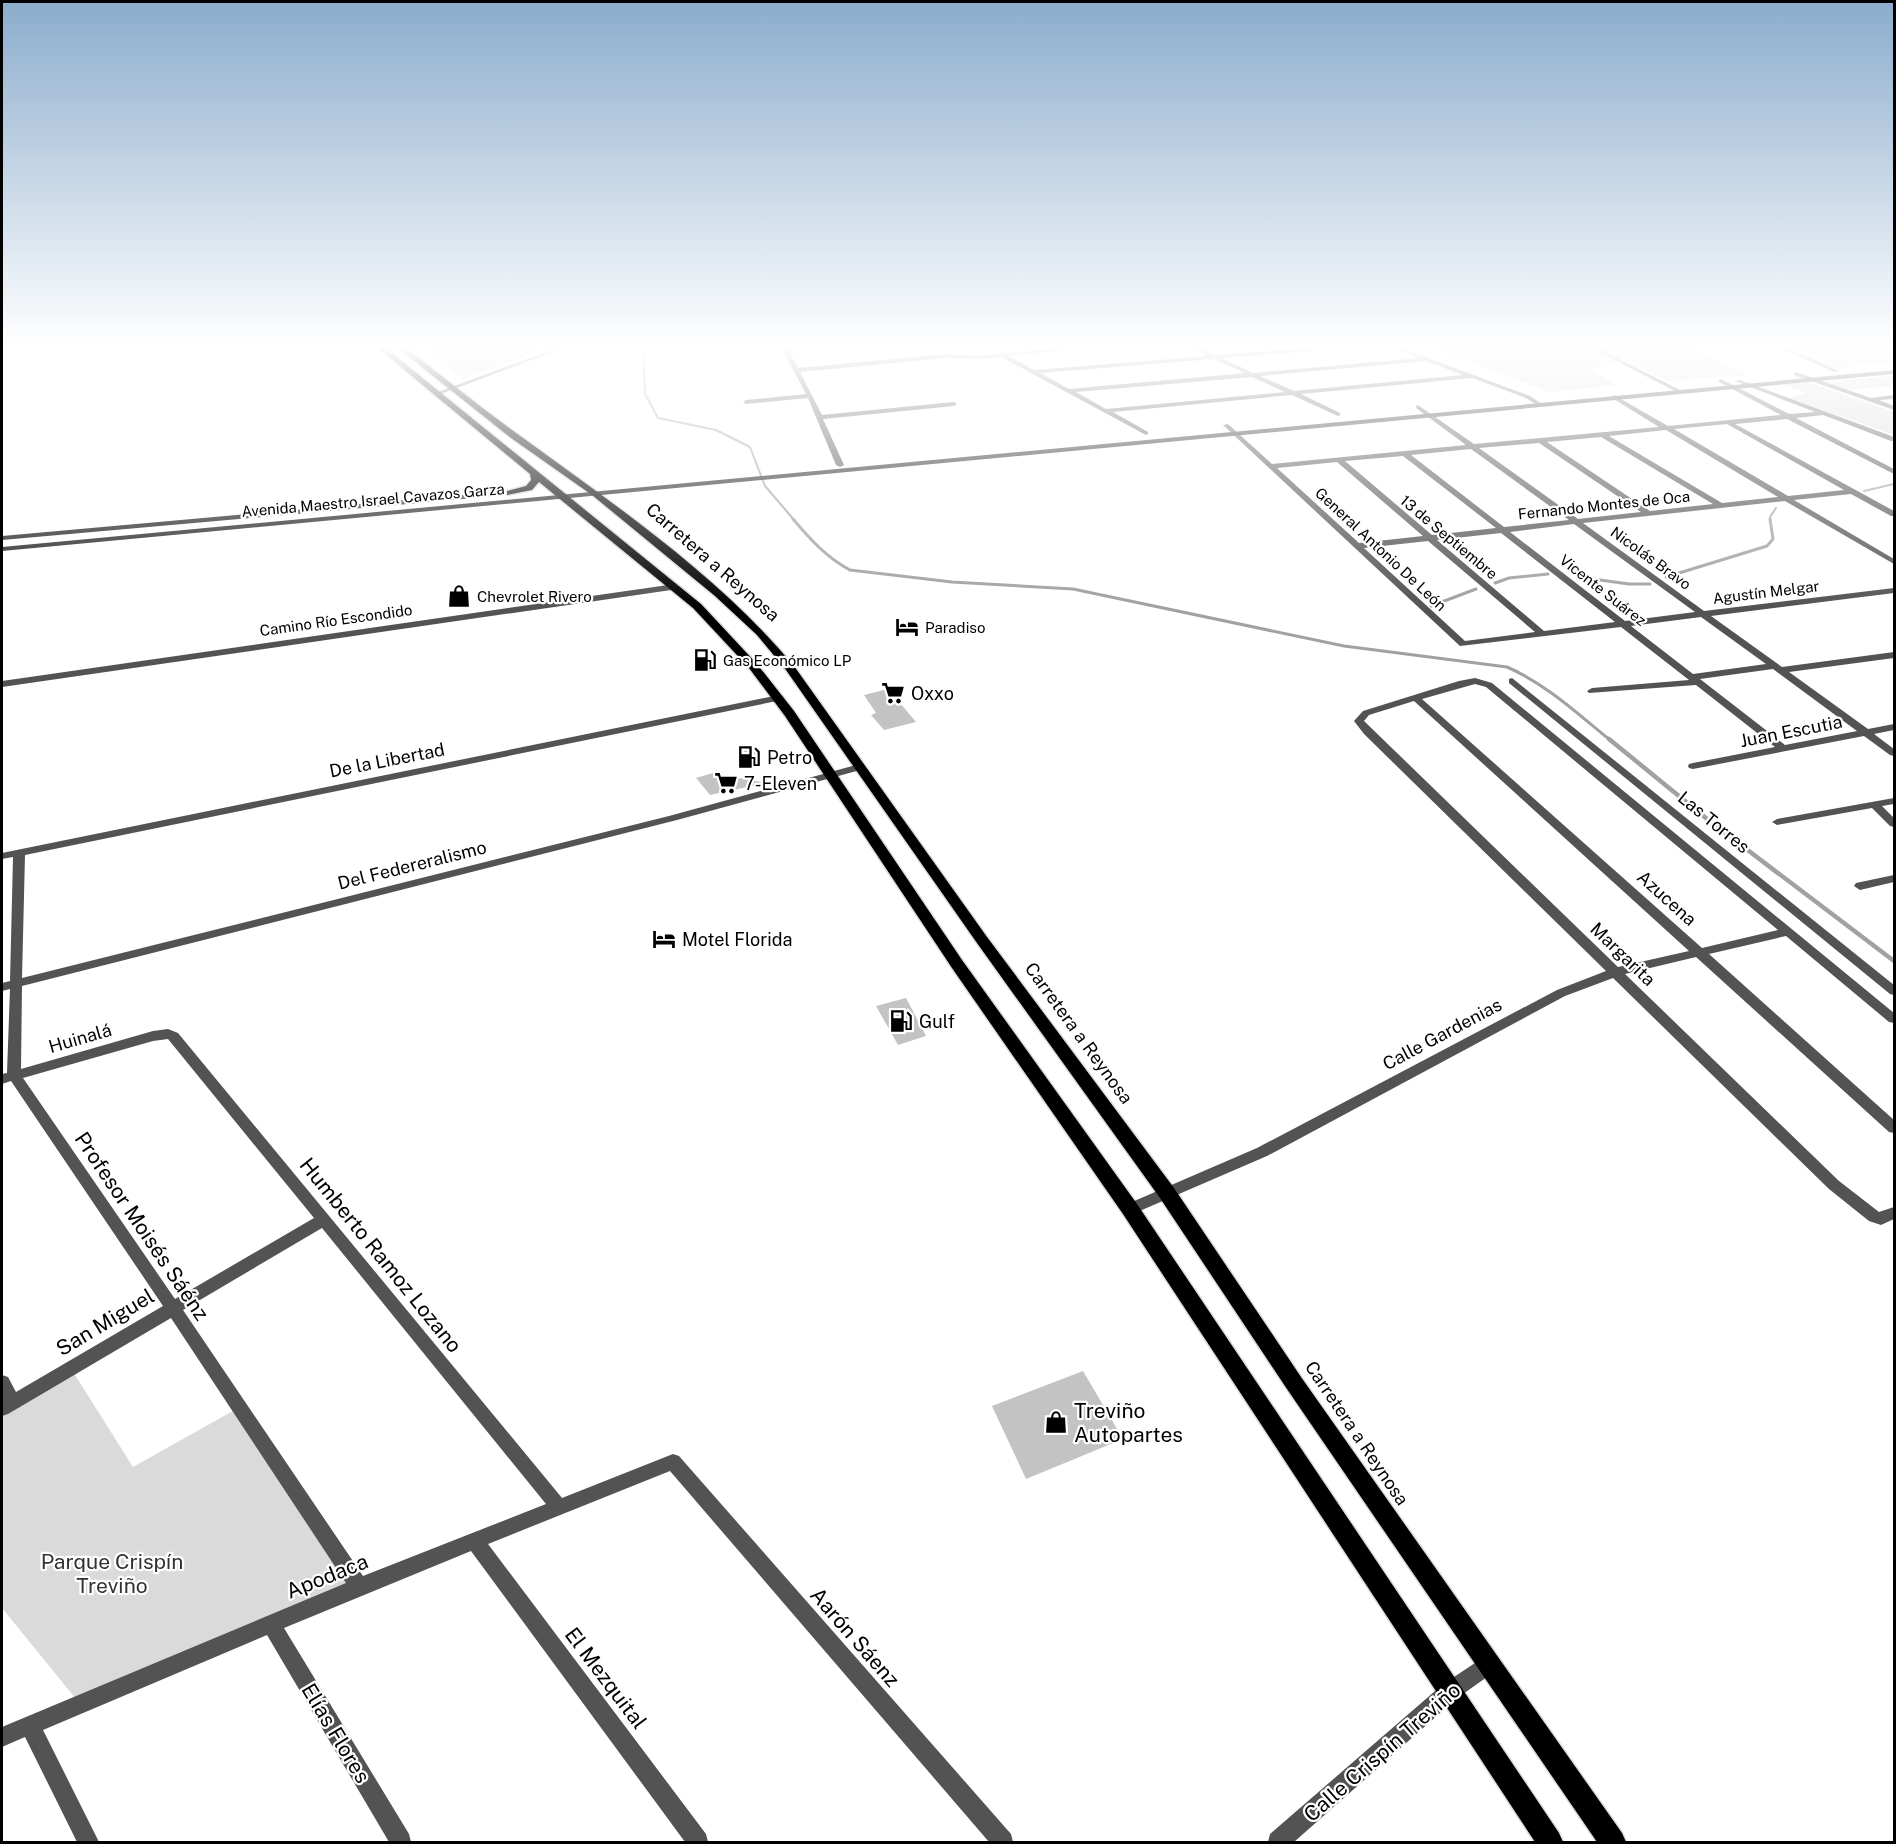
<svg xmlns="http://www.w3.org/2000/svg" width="1896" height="1844" font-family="'Public Sans',sans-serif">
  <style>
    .green { fill: #dadada }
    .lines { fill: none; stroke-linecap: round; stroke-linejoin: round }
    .stream-far2 { stroke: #a1a1a1; stroke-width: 2 }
    .stream-far1 { stroke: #a1a1a1; stroke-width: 3 }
    .stream { stroke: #a1a1a1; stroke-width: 4.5 }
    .building { fill: #c3c3c3 }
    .primary-casing { stroke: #dbdbdb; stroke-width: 3 }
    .minor { fill: #535353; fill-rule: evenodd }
    .tertiary { fill: #535353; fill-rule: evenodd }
    .secondary { fill: #202020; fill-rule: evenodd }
    .primary { fill: #000; fill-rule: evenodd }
    .labels { text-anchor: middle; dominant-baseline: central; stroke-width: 4.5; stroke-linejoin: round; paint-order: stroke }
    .far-street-label { font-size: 15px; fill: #000; stroke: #fff }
    .far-poi-label { font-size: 15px; fill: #000; stroke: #fff; text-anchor: start }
    .street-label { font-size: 18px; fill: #000; stroke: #fff }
    .poi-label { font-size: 18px; fill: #000; stroke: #fff; text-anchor: start }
    .near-street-label { font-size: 21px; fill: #000; stroke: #fff }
    .near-poi-label { font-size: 21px; fill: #000; stroke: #fff; text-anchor: start }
    .near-park-label { font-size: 21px; fill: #313131; stroke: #fff }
  </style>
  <rect width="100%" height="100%" fill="#fff"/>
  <g class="green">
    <polygon points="424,349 543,349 463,379"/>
    <polygon points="1437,349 1588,349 1620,364 1588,368 1617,385 1549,392"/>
    <polygon points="1601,349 1692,349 1748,375 1667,381"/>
    <polygon points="1789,349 1888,349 1894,351 1894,362 1832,368"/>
    <polygon points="1894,376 1894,386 1848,390 1823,382"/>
    <polygon points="1808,382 1894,412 1894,435 1789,398 1807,393 1780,384"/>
    <polygon points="70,1367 133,1467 240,1407 359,1587 80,1704 2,1608 2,1410"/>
  </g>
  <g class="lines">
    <g class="stream-far2">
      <polyline points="643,349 645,394 658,418 716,430 750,447 765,486 795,521"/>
      <polyline points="1864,491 1894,484"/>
      <polyline points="1770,521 1770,517 1776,508"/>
    </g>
    <g class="stream-far1">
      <path d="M793 519C810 539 827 558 850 570L952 582 1073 589 1344 646 1507 667C1546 684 1578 714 1610 740"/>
      <polyline points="1578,577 1629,584 1650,584"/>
      <polyline points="1666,577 1767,546 1773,539 1770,519"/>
      <polyline points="1495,583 1509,578 1548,574"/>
      <polyline points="1431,606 1476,589"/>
    </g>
    <polyline class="stream" points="1609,739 1712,823 1894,961"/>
  </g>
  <g class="building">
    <polygon points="888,689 916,722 884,730 871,715 876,713 864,695"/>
    <polygon points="752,747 761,764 747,768 737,750"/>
    <polygon points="713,773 766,783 710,795 696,778"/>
    <polygon points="906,998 926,1036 898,1045 876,1006"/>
    <polygon points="1083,1371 1123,1439 1026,1479 992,1406"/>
  </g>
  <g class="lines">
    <g class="primary-casing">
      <g id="primary">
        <polygon points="379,349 387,349 701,604 757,664 794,711 962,960 1137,1204 1559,1833 1563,1842 1535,1842 1123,1214 952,968 785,716 749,668 693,608 539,482 532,490 507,495 507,491 526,486 531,480 530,474"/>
        <path d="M399 349H407C444 377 481 408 519 435 615 505 717 574 794 666L987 937 1174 1188 1301 1377 1622 1833 1626 1842H1597L1287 1389 1160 1198 977 943 786 670 757 635 715 596 592 495 511 438Z"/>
      </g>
    </g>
    <g class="minor">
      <path d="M782 349H788L798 368 945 354 981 355 1056 349H1074L1009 356 1034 370 1207 356 1194 349H1201L1215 355 1296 349H1316L1313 351 1222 358 1253 373 1418 358 1397 349H1404L1530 396 1542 404 1537 405 1526 398 1472 378 1301 394 1340 413V415L1338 416 1292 395 1113 412 1148 432V434L1146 435 1001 357 981 359 945 358 800 372 822 415 954 402 957 404 954 406 823 419 844 465 840 467 836 465 808 398 746 404 743 402 746 400 806 394ZM1214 359 1245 373 1069 389 1040 373ZM1426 361 1463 375 1294 391 1260 376ZM1252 377 1285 392 1106 409 1076 392Z"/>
      <polygon points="1593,349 1600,349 1682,391 1677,392"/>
      <polygon points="1783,349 1790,349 1839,371 1834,372"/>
      <polygon points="1796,372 1871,398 1894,395 1894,399 1879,400 1894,406 1894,410 1794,375 1794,373"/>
      <path d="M1721 379 1789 414 1815 412 1735 381 1740 380 1894 437V441H1891L1823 415 1796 418 1894 469V474L1787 419 1735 424 1894 511V516H1891L1851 494 1794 500 1894 559V564L1785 501 1583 523 1704 611 1894 588V593L1711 616 1782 667 1894 652V658L1789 672 1868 729 1894 724V730L1874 734 1894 749V756L1890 755 1864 736 1693 769 1689 768 1688 766 1689 764 1693 763 1775 747 1696 685 1589 693 1587 691 1592 688 1689 680 1621 627 1460 646 1223 425 1228 424 1272 464 1466 445 1416 408V406L1418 405 1474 444 1659 427 1612 398V396L1614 395 1668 426 1781 415 1719 382 1718 381ZM1727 424 1844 490 1788 496 1674 429ZM1666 430 1778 497 1722 503 1609 436ZM1601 437 1713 504 1650 511 1547 442ZM1539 443 1641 512 1578 519 1479 448ZM1471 449 1569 520 1504 527 1411 455ZM1403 456 1496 528 1432 535 1345 461ZM1337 462 1423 536 1359 543 1277 468ZM1574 524 1695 612 1625 621 1510 532ZM1501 533 1615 622 1544 631 1437 540ZM1428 541 1535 632 1465 641 1364 548ZM1701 617 1766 664 1693 674 1631 626ZM1773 669 1857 731 1785 745 1700 679Z"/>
      <polygon points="675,584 679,587 678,589 2,687 2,681"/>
      <path d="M1475 678 1492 683 1894 1013V1023L1889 1022 1786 936 1709 954 1894 1120V1133L1889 1132 1696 957 1625 974 1839 1181 1879 1212 1894 1207V1219L1881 1225 1869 1221 1829 1189 1613 978 1565 996 1267 1156 1135 1213 1130 1215 1125 1213 1123 1209 1125 1205 1257 1148 1557 990 1606 971 1364 734 1354 721 1363 711 1459 681ZM1475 684 1486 687 1778 930 1702 948 1422 699ZM1414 701 1689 951 1618 967 1364 721 1369 715Z"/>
      <polygon points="1512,678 1894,985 1894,995 1890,994 1509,683 1509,679"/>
      <path d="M779 695 784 698 782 700 25 855 22 978 669 816 856 765 860 764 865 767 864 769 677 820 22 986 21 1069 153 1031 168 1029 178 1033 562 1498 673 1454 679 1456 1011 1834 1013 1842H989L670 1471 488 1544 706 1834 708 1842H685L471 1551 284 1628 409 1834 411 1842H389L267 1635 43 1730 99 1842H77L25 1737 2 1747V1727L346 1583 171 1318 8 1414 2 1416V1375L8 1377 16 1392 163 1306 11 1081 2 1084V1074L7 1073 10 989 2 991V983L10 981 13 857 2 859V853ZM168 1039 314 1218 175 1299 23 1078 153 1041ZM322 1228 546 1504 363 1576 183 1310Z"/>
      <polygon points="1894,798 1894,804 1882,806 1894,818 1894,827 1890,826 1872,808 1777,825 1772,822 1777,819"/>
      <polygon points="1894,875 1894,882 1860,890 1854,886 1856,883"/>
      <polygon points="1487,1655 1494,1658 1497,1665 1494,1672 1456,1699 1294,1842 1268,1842 1270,1834 1442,1685"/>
    </g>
    <polygon class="tertiary" points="554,349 561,349 438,395 433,394"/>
    <g class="secondary">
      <polygon points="1894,370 1894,374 2,551 2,547"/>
      <polygon points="495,492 499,494 498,496 2,540 2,536"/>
    </g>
    <use href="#primary" class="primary"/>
  </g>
  <linearGradient id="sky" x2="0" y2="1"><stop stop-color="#8baccc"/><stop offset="0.57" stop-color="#fff"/><stop offset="1" stop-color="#fff" stop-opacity="0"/></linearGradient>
  <rect width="1896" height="607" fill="url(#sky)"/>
  <defs>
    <g id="shop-bare" transform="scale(1.8)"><path d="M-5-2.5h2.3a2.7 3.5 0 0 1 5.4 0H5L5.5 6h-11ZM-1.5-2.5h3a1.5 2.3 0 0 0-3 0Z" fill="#000" stroke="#fff" stroke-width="2.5" paint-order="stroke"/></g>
    <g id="hotel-bare" transform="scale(1.8)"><path d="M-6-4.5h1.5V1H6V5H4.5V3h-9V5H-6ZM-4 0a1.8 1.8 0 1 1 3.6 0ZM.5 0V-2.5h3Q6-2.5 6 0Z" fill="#000" stroke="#fff" stroke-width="2.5" paint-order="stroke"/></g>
    <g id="fuel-bare" transform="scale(1.8)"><path d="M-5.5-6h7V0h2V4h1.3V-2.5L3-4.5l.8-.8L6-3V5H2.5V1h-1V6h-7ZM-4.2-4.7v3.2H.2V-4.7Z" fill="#000" stroke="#fff" stroke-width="2.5" paint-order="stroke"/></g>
    <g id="supermarket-bare" transform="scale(1.8)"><path d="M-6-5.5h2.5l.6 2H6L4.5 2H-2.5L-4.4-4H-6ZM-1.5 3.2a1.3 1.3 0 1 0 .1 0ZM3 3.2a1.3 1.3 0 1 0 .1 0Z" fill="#000" stroke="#fff" stroke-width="2.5" paint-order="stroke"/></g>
  </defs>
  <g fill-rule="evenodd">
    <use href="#shop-bare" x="459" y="596"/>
    <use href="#hotel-bare" x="907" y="627"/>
    <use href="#fuel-bare" x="705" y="660"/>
    <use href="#supermarket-bare" x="893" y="693"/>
    <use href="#fuel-bare" x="749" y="757"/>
    <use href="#supermarket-bare" x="726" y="783"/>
    <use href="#hotel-bare" x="664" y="939"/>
    <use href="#fuel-bare" x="901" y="1021"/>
    <use href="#shop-bare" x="1056" y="1422"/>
  </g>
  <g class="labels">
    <g class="far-street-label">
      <text transform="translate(373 500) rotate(-5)">Avenida Maestro Israel Cavazos Garza</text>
      <text transform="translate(1604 505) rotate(-6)">Fernando Montes de Oca</text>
      <text transform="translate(1449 537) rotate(40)">13 de Septiembre</text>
      <text transform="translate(1381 549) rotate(43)">General Antonio De León</text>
      <text transform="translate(1651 558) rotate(36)">Nicolás Bravo</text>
      <text transform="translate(1603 590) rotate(38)">Vicente Suárez</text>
      <text transform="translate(1766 592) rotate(-7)">Agustín Melgar</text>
      <text transform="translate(336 620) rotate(-8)">Camino Río Escondido</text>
    </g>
    <g class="far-poi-label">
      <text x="477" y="596">Chevrolet Rivero</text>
      <text x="925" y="627">Paradiso</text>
      <text x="723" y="660">Gas Económico LP</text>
    </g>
    <g class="street-label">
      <text transform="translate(713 562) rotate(41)">Carretera a Reynosa</text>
      <text transform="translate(1791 731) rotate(-11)">Juan Escutia</text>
      <text transform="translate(387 760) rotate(-11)">De la Libertad</text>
      <text transform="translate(1714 822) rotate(39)">Las Torres</text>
      <text transform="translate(412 865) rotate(-14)">Del Federeralismo</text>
      <text transform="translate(1667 898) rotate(42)">Azucena</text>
      <text transform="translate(1623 954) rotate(44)">Margarita</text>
      <text transform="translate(1079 1033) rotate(54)">Carretera a Reynosa</text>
      <text transform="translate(1442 1034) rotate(-28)">Calle Gardenias</text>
      <text transform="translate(80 1038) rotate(-16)">Huinalá</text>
      <text transform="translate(1357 1433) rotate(56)">Carretera a Reynosa</text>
    </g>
    <g class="poi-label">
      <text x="911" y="693">Oxxo</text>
      <text x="767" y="757">Petro</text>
      <text x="744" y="783">7-Eleven</text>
      <text x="682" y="939">Motel Florida</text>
      <text x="919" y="1021">Gulf</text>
    </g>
    <g class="near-street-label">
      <text transform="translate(142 1226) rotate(56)">Profesor Moisés Sáénz</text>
      <text transform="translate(381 1255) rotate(51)">Humberto Ramoz Lozano</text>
      <text transform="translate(105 1322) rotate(-31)">San Miguel</text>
      <text transform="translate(327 1576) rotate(-22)">Apodaca</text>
      <text transform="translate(855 1637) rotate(49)">Aarón Sáenz</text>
      <text transform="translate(606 1678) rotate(53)">El Mezquital</text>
      <text transform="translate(336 1733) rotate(59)">Elías Flores</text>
      <text transform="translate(1382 1752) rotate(-41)">Calle Crispín Treviño</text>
    </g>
    <g class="near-poi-label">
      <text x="1074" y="1410">Treviño<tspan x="1074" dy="24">Autopartes</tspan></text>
    </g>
    <g class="near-park-label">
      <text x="112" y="1561">Parque Crispín<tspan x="112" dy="24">Treviño</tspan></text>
    </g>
  </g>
  <rect width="1896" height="1844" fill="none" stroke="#000000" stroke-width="6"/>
</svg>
